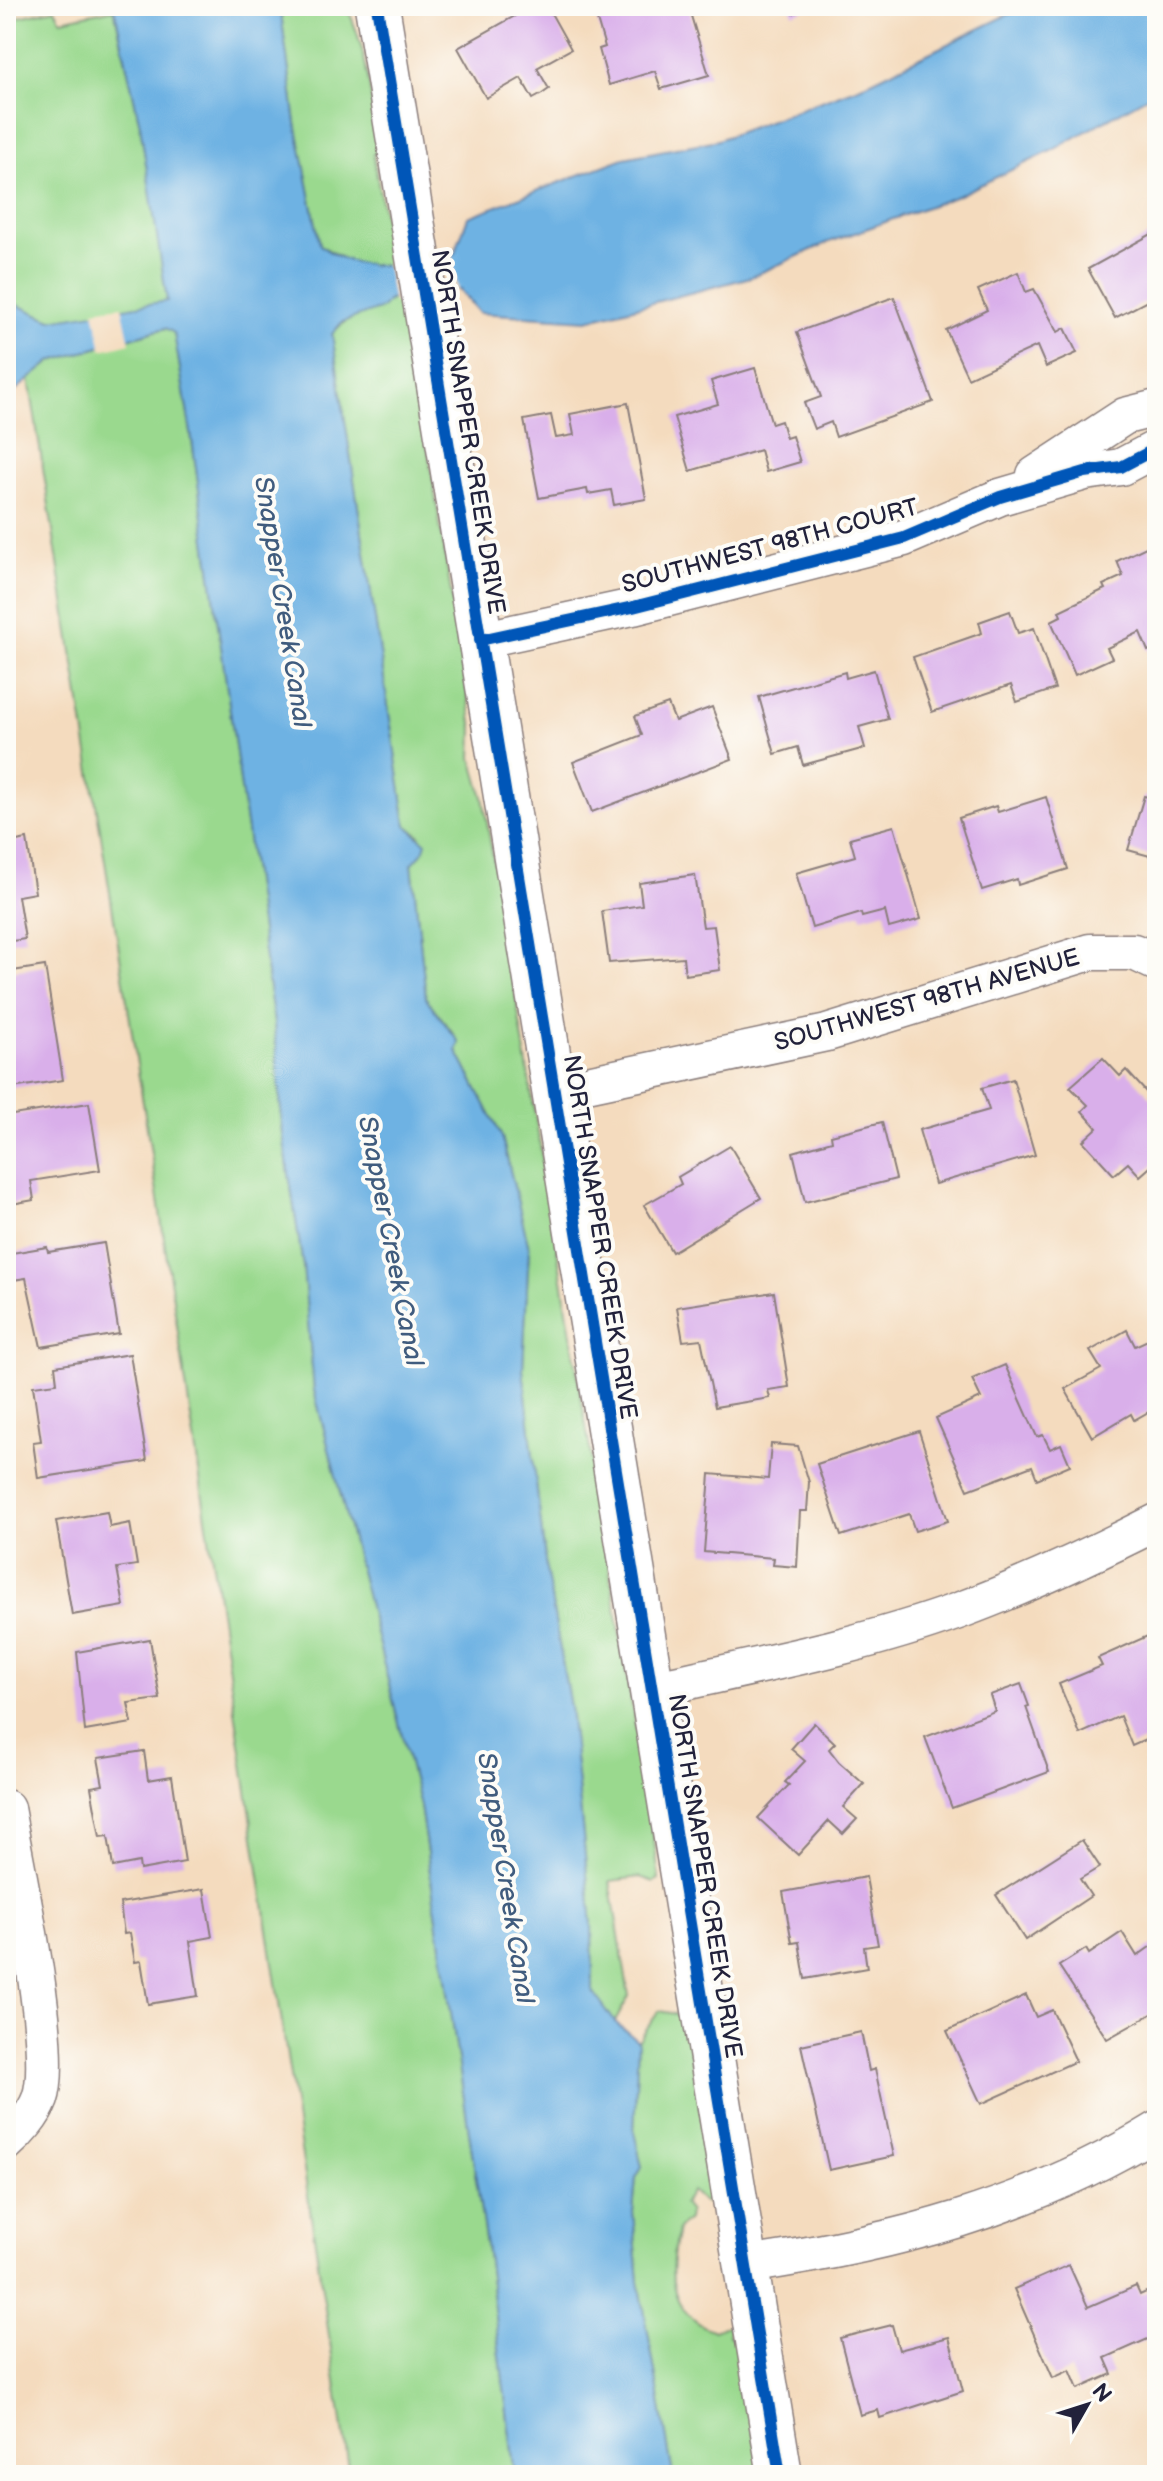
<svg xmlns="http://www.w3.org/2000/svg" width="1163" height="2481" font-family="'Balsamiq Sans',sans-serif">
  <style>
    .green { fill: #9ad98e; stroke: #5e7e64; stroke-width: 2 }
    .water { fill: #6eb2e3; stroke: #486a8f; stroke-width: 2 }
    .pier { fill: #f4dbbe }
    .building { fill: #d9afea }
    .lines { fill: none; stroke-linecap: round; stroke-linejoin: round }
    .street-casing { stroke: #8b7e7c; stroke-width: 39 }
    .secondary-casing { stroke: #8b7e7c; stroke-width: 47 }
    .street { stroke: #fff; stroke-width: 36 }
    .secondary { stroke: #fff; stroke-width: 44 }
    .cycleway-casing { stroke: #fdfcf7; stroke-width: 17 }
    .cycleway { stroke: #0057b8; stroke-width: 12 }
    .labels { text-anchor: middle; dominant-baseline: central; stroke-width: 8; stroke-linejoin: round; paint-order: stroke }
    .street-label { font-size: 24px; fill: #22223b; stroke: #fdfcf7 }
    .water-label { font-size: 26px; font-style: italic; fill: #405c7e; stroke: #fdfcf7 }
  </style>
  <rect width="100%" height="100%" fill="#fdfcf7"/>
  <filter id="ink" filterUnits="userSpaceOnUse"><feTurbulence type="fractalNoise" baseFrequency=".0125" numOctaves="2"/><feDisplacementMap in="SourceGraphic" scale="16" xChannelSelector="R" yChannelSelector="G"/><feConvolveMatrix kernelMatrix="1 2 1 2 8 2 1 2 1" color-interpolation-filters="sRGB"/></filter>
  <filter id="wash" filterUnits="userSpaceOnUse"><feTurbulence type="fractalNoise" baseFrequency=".006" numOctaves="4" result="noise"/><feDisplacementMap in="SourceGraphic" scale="32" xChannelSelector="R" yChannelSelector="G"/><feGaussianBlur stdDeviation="1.8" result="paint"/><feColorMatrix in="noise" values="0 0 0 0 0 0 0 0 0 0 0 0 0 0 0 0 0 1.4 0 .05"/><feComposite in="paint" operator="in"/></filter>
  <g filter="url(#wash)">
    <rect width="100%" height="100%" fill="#f4dbbe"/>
    <g class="green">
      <path d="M280 6H346C369 51 371 105 379 154H373L392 262 387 266 353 264 320 245 296 123Z"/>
      <polygon points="55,9 61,20 114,9 140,125 168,301 158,305 51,320 16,305 6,247 6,20"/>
      <path d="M392 299 399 302 416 376 473 729 472 758 483 797 655 1847 659 1879 654 1882 640 1877 610 1881 629 1996 615 2022 593 1992 592 1924 570 1707 546 1569 523 1369 529 1248 502 1137 457 1051 454 1034 426 998 412 863 423 852 420 835 406 825 332 334C348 314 372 312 392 299Z"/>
      <polygon points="166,328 174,333 191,433 274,1023 283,1135 303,1266 314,1390 420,1806 486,2245 515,2475 350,2475 153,1166 29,379 52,361"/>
      <path d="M659 2011 676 2014 686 2023 715 2199 704 2203 692 2191 683 2204 689 2212 688 2220 678 2229C668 2272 666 2312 714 2331L729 2325V2335L738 2340 761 2475H673L639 2281 633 2212 636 2178 642 2167 634 2133 638 2041Z"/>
    </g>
    <path class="water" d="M114 6H280L296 123 320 245C358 276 410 265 454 255L468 217 624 158 718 140 861 86 1026 6H1157V91L1051 151 957 196 827 243 751 277 587 320 479 313 460 290H428L389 300 382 308 342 322 332 334 406 825 426 843 423 852 412 864 426 998 459 1042 457 1051 502 1137 529 1248 523 1369 546 1569 570 1707 592 1924 593 1991 615 2022 638 2041 634 2132 642 2167 636 2178 633 2212 639 2281 673 2475H515L486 2245 420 1806 314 1390 303 1266 283 1135 274 1023 191 433 174 333 165 328 52 361 6 398V300L51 320 167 301 140 125Z"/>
    <g class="pier">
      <polygon points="452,253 458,292 393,303 386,263"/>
      <polygon points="122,306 130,343 102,350 94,310"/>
    </g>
    <g id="blocks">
      <g class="building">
        <polygon points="522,6 547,6 571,49 537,68 549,89 542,94 533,99 521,78 486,98 458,48 522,12"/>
        <polygon points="593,6 688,6 709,75 661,89 655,71 609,85 599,49 605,47"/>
        <polygon points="790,6 812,6 793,14"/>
        <polygon points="1157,231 1157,296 1115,318 1088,269"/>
        <polygon points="1018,272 1026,292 1034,289 1058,332 1065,328 1077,353 1046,367 1037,346 968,378 946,330 987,310 978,290"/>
        <polygon points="894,297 933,402 836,437 831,422 814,429 804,403 821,397 797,332"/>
        <polygon points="755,368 772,424 781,421 786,438 792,436 800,462 766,472 760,450 690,471 674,417 718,404 711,381"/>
        <polygon points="628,403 646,499 614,505 611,490 588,494 587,489 539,498 524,420 551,415 556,438 574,435 570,414"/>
        <polygon points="1148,546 1157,565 1157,646 1148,651 1140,632 1107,648 1112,658 1075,675 1051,621 1061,616 1059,611 1105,589 1103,585 1123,576 1117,561"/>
        <polygon points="1010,611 1018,633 1034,628 1055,689 1017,702 1011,685 932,712 913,657 982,633 979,622"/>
        <polygon points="874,670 888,719 859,727 865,748 803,765 798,747 775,754 759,697 845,672 846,678"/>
        <polygon points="668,704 675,721 712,707 732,759 592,812 573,762 642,735 635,716"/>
        <polygon points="1144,796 1157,799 1157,858 1128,850"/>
        <polygon points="1046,797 1068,869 1018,885 1017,879 982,890 959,818 996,806 998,812"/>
        <polygon points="894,826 921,919 889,928 885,911 862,917 861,913 812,928 796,873 855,856 850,838"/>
        <polygon points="27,839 35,893 18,896 25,939 6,942 6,843"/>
        <polygon points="695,875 703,927 714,926 720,970 685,975 683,957 609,963 602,911 642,905 639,883"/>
        <polygon points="45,966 63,1080 6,1089 6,991 9,991 6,972"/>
        <polygon points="1103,1058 1120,1076 1126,1070 1157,1104 1157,1161 1140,1176 1128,1163 1114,1175 1083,1141 1097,1128 1082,1111 1088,1105 1070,1087"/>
        <polygon points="1013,1079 1035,1155 935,1184 919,1130 989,1110 982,1088"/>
        <polygon points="89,1103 100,1170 31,1181 34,1200 6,1205 6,1116"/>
        <polygon points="882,1122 896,1179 805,1202 793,1152 832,1141 831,1135"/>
        <polygon points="730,1146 761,1198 672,1252 644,1205 681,1184 678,1177"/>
        <polygon points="104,1243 119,1334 41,1347 26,1278 7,1281 6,1254 47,1247 48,1252"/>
        <polygon points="774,1292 789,1387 768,1390 770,1398 715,1407 701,1339 683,1341 677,1307"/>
        <polygon points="1127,1330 1135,1346 1152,1338 1157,1347 1157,1407 1134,1420 1131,1414 1092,1437 1065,1389 1101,1369 1090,1351"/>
        <polygon points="130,1354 147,1461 38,1478 33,1442 41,1441 33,1386 57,1383 55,1366"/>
        <polygon points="1005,1365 1037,1437 1043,1435 1050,1449 1061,1444 1070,1465 1037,1479 1032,1466 968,1490 936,1418 981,1398 972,1379"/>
        <polygon points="919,1431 948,1521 915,1531 909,1514 841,1536 817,1464"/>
        <polygon points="771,1444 798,1446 809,1482 807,1511 800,1511 797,1567 773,1565 774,1558 704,1552 710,1474 768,1479"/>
        <polygon points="107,1512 110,1527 130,1523 137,1565 117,1568 124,1606 72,1615 56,1521"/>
        <polygon points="1152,1634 1157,1646 1157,1735 1132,1746 1120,1716 1080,1734 1059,1684 1102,1666 1098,1658"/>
        <polygon points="150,1639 160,1699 128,1703 132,1723 85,1731 77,1652"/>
        <polygon points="1021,1684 1029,1706 1026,1707 1049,1772 952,1808 925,1737 995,1711 990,1695"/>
        <polygon points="814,1723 835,1743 829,1749 839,1762 864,1784 843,1807 857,1819 843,1834 829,1821 798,1855 758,1818 789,1785 785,1782 805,1761 791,1749"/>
        <polygon points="144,1751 148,1780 172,1776 185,1862 140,1870 139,1862 113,1867 108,1836 100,1837 91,1787 103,1785 98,1758"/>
        <polygon points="1082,1840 1100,1867 1080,1879 1091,1896 1025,1940 996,1895"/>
        <polygon points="866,1877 878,1945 864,1947 867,1968 805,1979 799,1942 792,1943 783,1892"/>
        <polygon points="204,1889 212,1937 190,1941 198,1996 148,2004 141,1961 135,1962 130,1933 124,1934 120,1903"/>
        <polygon points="1122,1932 1137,1956 1157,1942 1157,2011 1107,2039 1059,1966 1086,1949 1089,1954"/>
        <polygon points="1026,1995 1036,2017 1052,2010 1076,2061 981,2104 947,2031"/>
        <polygon points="861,2032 869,2071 875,2069 894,2156 829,2170 801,2045"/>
        <polygon points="1069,2265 1088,2307 1136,2286 1140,2295 1157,2287 1154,2327 1157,2335 1105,2358 1112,2374 1078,2389 1070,2370 1053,2378 1014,2289"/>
        <polygon points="892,2325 899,2350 949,2337 963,2391 880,2418 878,2410 860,2415 840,2338"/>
      </g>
    </g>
  </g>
  <g filter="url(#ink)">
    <use href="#blocks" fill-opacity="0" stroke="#8b7e7c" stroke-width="2"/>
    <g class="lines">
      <g class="street-casing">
        <g id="street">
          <polyline points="1035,475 1125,416 1157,408"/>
          <polyline points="480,640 633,607 904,538 1000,497 1085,472 1121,467 1157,448"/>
          <polyline points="554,1091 827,1033 1090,952 1134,952 1157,963"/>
          <path d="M652 1689C754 1666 859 1647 958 1611 1026 1586 1092 1555 1157 1522"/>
          <path d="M6 1808C16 1868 57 2051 40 2099 34 2115 19 2132 6 2143"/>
          <path d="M746 2265C892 2244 1030 2208 1157 2130"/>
        </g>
      </g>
      <g class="secondary-casing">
        <polyline id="secondary" points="377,6 780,2475"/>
      </g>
      <use href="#street" class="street"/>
      <use href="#secondary" class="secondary"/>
      <g class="cycleway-casing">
        <g id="cycleway">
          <polyline points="377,6 780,2475"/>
          <polyline points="480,640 633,607 904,538 1000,497 1085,472 1121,467 1157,448"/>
        </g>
      </g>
      <use href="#cycleway" class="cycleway"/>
    </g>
  </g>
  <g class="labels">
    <g class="street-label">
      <text transform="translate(468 432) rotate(81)">NORTH SNAPPER CREEK DRIVE</text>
      <text transform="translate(770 546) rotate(-15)">SOUTHWEST 98TH COURT</text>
      <text transform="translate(927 1000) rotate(-16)">SOUTHWEST 98TH AVENUE</text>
      <text transform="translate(600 1237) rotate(81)">NORTH SNAPPER CREEK DRIVE</text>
      <text transform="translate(705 1876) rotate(81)">NORTH SNAPPER CREEK DRIVE</text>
    </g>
    <g class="water-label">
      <text transform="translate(282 602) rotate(81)">Snapper Creek Canal</text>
      <text transform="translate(390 1241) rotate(79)">Snapper Creek Canal</text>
      <text transform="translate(505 1878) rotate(81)">Snapper Creek Canal</text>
    </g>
  </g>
  <rect width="1163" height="2481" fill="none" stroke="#fdfcf7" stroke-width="32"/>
  <g transform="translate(1087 2405) rotate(51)" stroke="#fdfcf7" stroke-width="6" paint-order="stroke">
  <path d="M0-6L14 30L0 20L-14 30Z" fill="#22223b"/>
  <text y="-12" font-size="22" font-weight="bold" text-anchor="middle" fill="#22223b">N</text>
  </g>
</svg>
